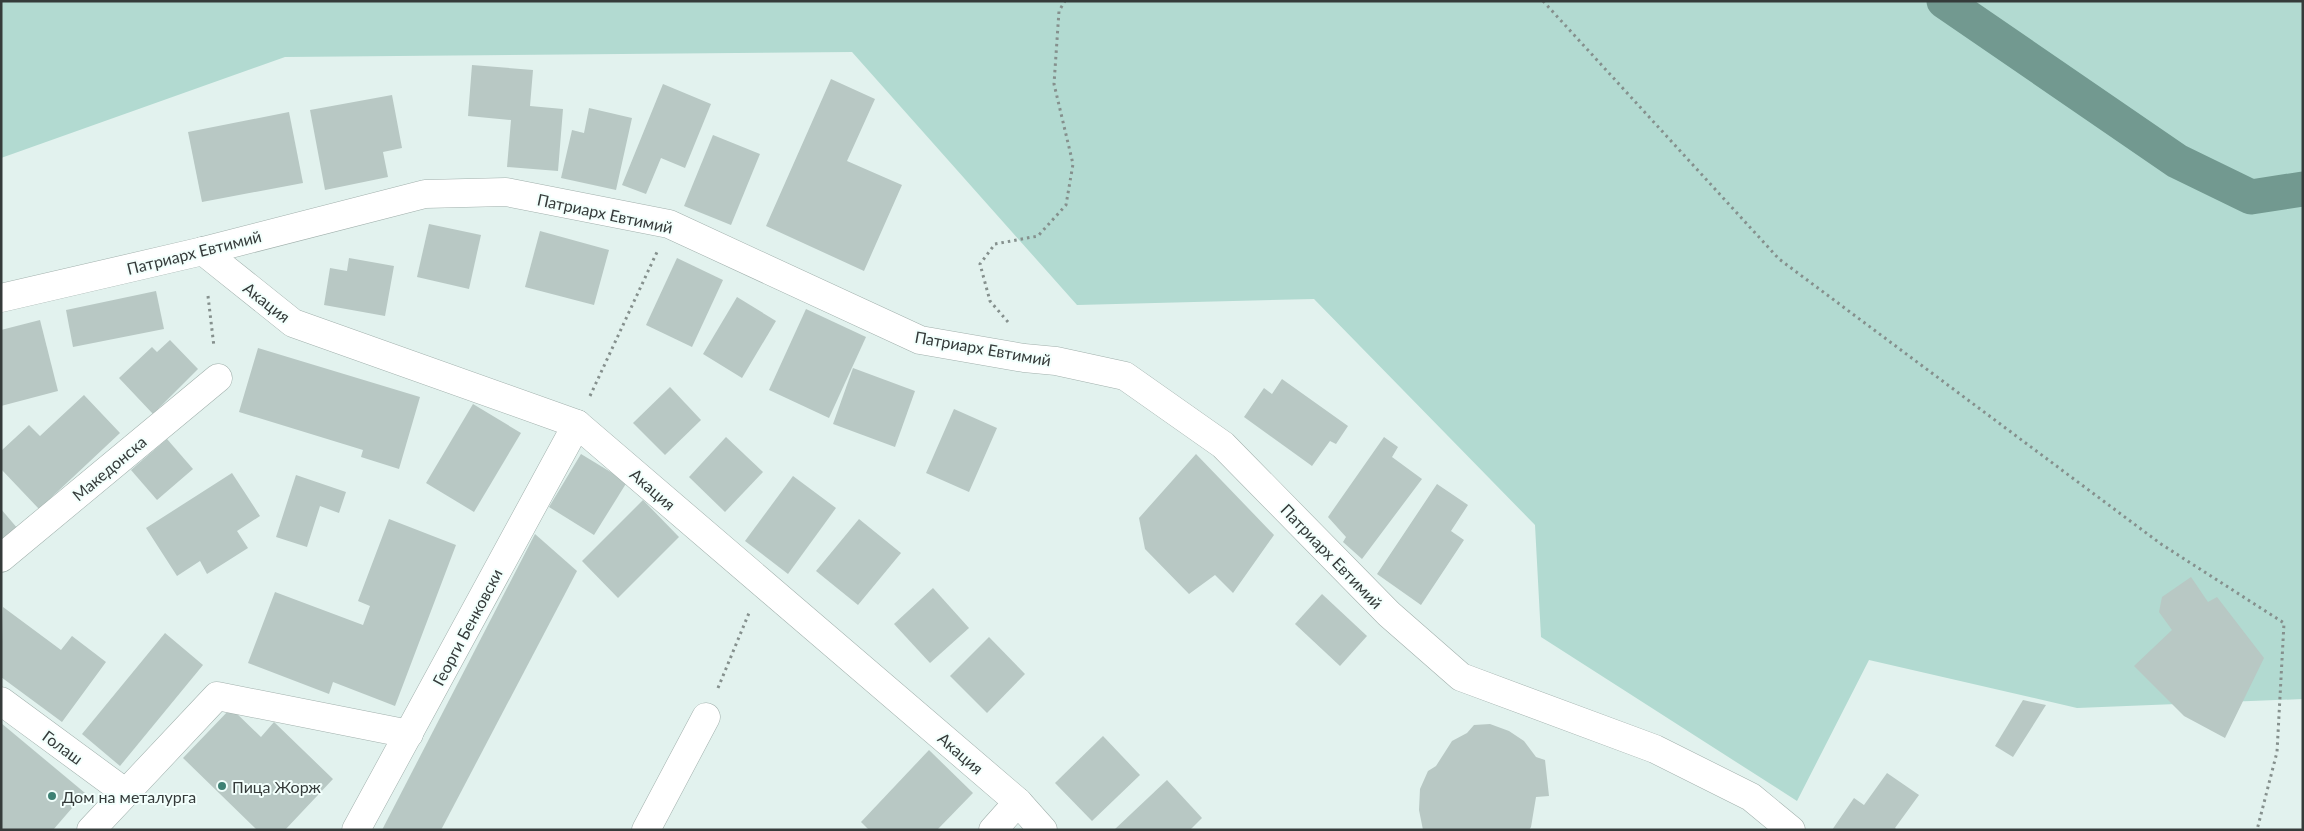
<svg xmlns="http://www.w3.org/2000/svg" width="2304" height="831" font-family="Lato,sans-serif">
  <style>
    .green { fill: #b2dad1 }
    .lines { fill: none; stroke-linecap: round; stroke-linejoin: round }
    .canal { stroke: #729990; stroke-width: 35 }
    .building { fill: #b8c8c4 }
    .minor-casing { stroke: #a1b0ac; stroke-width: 29 }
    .path { stroke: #85908d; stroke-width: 3; stroke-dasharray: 2.5 4; stroke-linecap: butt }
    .minor { stroke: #fff; stroke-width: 28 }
    .poi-dot { fill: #3e8174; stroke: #f2fffc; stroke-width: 2 }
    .labels { text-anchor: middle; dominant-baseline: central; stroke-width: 4; stroke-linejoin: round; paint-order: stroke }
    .street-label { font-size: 16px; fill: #353b3a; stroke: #f2fffc }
    .poi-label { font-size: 16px; fill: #353b3a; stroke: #f2fffc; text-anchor: start }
  </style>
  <rect width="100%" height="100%" fill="#e2f2ee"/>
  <polygon class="green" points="1,1 2303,1 2303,699 2077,708 1869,660 1797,801 1541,637 1535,525 1314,299 1077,305 852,52 285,57 1,158"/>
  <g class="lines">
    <polyline class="canal" points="1944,1 2177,161 2251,197 2303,189"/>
  </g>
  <g class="building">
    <polygon points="472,65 533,70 530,106 563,109 558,171 507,167 511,120 468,116"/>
    <polygon points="831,79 875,99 847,161 902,185 864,271 766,226"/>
    <polygon points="663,84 711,104 685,168 661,158 646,194 622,185"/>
    <polygon points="392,95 402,148 383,152 388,177 325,190 310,110"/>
    <polygon points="589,108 632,118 616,190 561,178 572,130 584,133"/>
    <polygon points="289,112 303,183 202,202 188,132"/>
    <polygon points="713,135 760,154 731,225 684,206"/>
    <polygon points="429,224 481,235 469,289 417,277"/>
    <polygon points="540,231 609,250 594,305 525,287"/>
    <polygon points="349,258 394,266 385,316 324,305 330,268 347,271"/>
    <polygon points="677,258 723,280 692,347 646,325"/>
    <polygon points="156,291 164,329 73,347 66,310"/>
    <polygon points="737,297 776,321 742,378 703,354"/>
    <polygon points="806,309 866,337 829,418 769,390"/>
    <polygon points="40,320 58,391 1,406 1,330"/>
    <polygon points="170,340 198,369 153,414 119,378 152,347 157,352"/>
    <polygon points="258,348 420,397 399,469 361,457 363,450 239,412"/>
    <polygon points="853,368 915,391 895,447 833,424"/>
    <polygon points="1282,379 1348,426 1336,444 1330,441 1312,466 1244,417 1264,388 1272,394"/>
    <polygon points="670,387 701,420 665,455 633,423"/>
    <polygon points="84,395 120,433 39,509 1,469 1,451 29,425 40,436"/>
    <polygon points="473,404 521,433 474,512 426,483"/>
    <polygon points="954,409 997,428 969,492 926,473"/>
    <polygon points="726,437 763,472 725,512 689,477"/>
    <polygon points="1384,437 1398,447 1392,457 1422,479 1362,559 1343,542 1346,537 1328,517"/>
    <polygon points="167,439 193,469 157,500 131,470"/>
    <polygon points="581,454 627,482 594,535 549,507"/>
    <polygon points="1196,454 1274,535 1233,593 1215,575 1189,594 1145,549 1139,518"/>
    <polygon points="232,473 260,516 237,531 248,548 207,574 200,561 177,576 146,528"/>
    <polygon points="296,475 346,492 339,513 320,506 307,547 276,537"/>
    <polygon points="793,476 836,508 788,574 745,541"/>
    <polygon points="1437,484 1468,505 1451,531 1464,540 1421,605 1377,574"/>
    <polygon points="643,500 679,537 618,598 582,561"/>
    <polygon points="1,509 18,529 1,543"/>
    <polygon points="389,519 456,545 395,706 333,682 329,694 248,663 275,592 363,625 370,606 358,601"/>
    <polygon points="859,519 901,553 858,605 816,571"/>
    <polygon points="535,534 577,571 441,830 382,830"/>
    <polygon points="2191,577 2208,602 2217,597 2264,658 2225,738 2184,716 2134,666 2172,630 2159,612 2162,597"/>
    <polygon points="933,588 969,628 930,663 894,624"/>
    <polygon points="1322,594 1367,636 1340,666 1295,624"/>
    <polygon points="3,607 61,650 72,636 106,662 62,722 1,677"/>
    <polygon points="165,633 203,665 120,766 82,734"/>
    <polygon points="989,637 1025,674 987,713 950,676"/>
    <polygon points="2023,700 2046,705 2013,757 1995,746"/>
    <polygon points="231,708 261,737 274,722 333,779 285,830 257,830 183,758"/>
    <polygon points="1,723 85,793 53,830 1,830"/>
    <polygon points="1490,724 1509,731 1524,741 1536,757 1545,760 1549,796 1536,797 1531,827 1529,830 1423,830 1419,810 1420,789 1428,771 1436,766 1452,741 1467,733 1474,725"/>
    <polygon points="1103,736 1140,775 1092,821 1055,783"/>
    <polygon points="929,750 973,793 937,830 869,830 861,822"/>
    <polygon points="1887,773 1919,795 1895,828 1897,830 1832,830 1854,798 1864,805"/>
    <polygon points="1167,780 1202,818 1190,830 1114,830"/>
  </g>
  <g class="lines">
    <g class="minor-casing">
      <g id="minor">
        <polyline points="203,251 293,323 577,424 1018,802 1043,830"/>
        <polyline points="1,298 203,251 425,194 506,192 669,224 920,340 1024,358 1056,361 1125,376 1223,445 1389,614 1461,677 1655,749 1751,797 1791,830"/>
        <polyline points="1,558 218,378"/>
        <polyline points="1,701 126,793"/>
        <polyline points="91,830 217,696 409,734"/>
        <polyline points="356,830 577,424"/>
        <polyline points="646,830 706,717"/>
        <polyline points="993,830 1018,802"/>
      </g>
    </g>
    <g class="path">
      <polyline points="1543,1 1779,259 2161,544 2284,623 2277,752 2257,830"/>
      <polyline points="208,296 214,347"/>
      <polyline points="1008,322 990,301 980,264 995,244 1038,236 1066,205 1073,164 1054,84 1059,11 1065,1"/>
      <polyline points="590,396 657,252"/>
      <polyline points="718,688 749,613"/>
    </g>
    <use href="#minor" class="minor"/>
  </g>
  <g class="poi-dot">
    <circle cx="222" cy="786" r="5"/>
    <circle cx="52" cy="796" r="5"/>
  </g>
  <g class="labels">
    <g class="street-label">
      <text transform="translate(605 213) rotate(12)">Патриарх Евтимий</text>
      <text transform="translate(194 252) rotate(-14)">Патриарх Евтимий</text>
      <text transform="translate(267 302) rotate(38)">Акация</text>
      <text transform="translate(983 348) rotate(10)">Патриарх Евтимий</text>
      <text transform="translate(109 468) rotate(-40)">Македонска</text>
      <text transform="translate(653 489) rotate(41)">Акация</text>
      <text transform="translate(1332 556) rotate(46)">Патриарх Евтимий</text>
      <text transform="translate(467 627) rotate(-62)">Георги Бенковски</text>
      <text transform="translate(63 747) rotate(36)">Голаш</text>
      <text transform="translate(961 753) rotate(41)">Акация</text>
    </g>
    <g class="poi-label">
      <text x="232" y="786">Пица Жорж</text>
      <text x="62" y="796">Дом на металурга</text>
    </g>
  </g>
  <rect width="2304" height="831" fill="none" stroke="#353b3a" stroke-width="5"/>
</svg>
